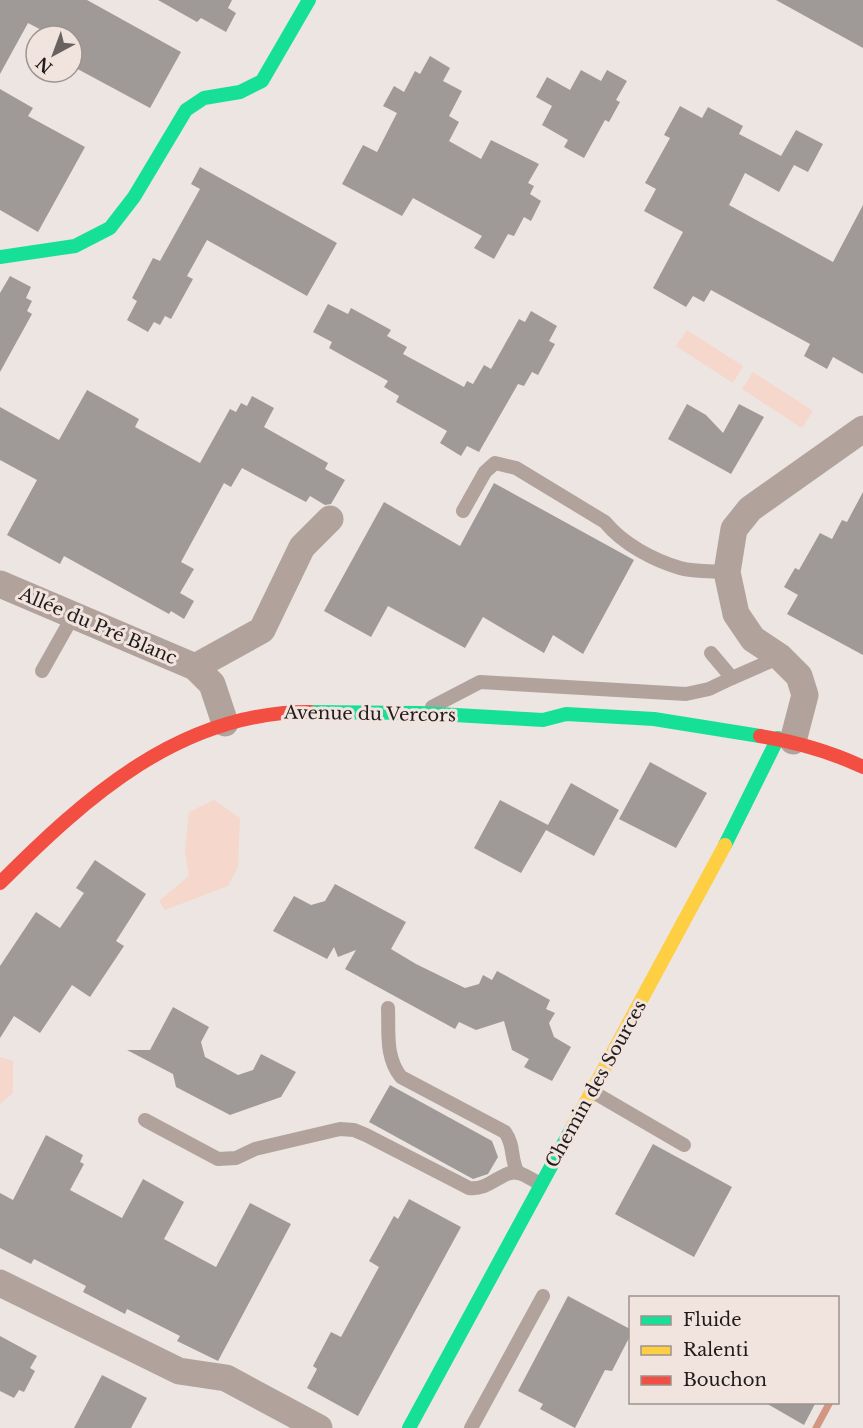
<svg xmlns="http://www.w3.org/2000/svg" width="863" height="1428" font-family="'Libre Baskerville',serif">
  <style>
    .green { fill: #f5d7cc }
    .lines { fill: none; stroke-linecap: round; stroke-linejoin: round }
    .stream { stroke: #d19781; stroke-width: 7 }
    .building { fill: #9f9a98 }
    .lane { stroke: #b2a29c; stroke-width: 14 }
    .street { stroke: #b2a29c; stroke-width: 27 }
    .fast { stroke: #16e098; stroke-width: 14 }
    .slow { stroke: #ffcf43; stroke-width: 14 }
    .jam { stroke: #f24e42; stroke-width: 14 }
    .labels { text-anchor: middle; dominant-baseline: central; stroke-width: 6; stroke-linejoin: round; paint-order: stroke }
    .street-label { font-size: 18px; fill: #211c1b; stroke: #f1e3dd }
  </style>
  <rect width="100%" height="100%" fill="#ece5e2"/>
  <g class="green">
    <polygon points="687,330 743,366 733,383 676,346"/>
    <polygon points="753,372 813,411 802,428 742,389"/>
    <polygon points="214,800 240,818 238,867 228,886 165,910 159,901 189,876 185,851 189,812"/>
    <polygon points="0,1057 13,1061 13,1093 0,1104"/>
  </g>
  <g class="lines">
    <polyline class="stream" points="816,1428 830,1402"/>
  </g>
  <g class="building">
    <polygon points="0,0 87,0 181,52 150,108 72,66 72,36 53,36 28,23 0,74"/>
    <polygon points="158,0 232,0 228,8 236,13 226,32 201,18 197,22"/>
    <polygon points="776,0 863,0 863,48"/>
    <polygon points="430,56 450,68 443,81 462,91 449,116 459,122 449,141 481,159 491,140 539,164 528,183 534,186 530,194 541,201 531,221 524,217 514,236 508,234 494,259 474,248 482,236 413,198 402,216 342,184 363,145 377,152 397,113 383,106 394,86 404,92 415,71 420,74"/>
    <polygon points="581,70 601,81 607,70 627,81 616,100 620,102 609,122 605,120 584,158 564,147 568,140 542,125 552,106 536,97 547,77 570,90"/>
    <polygon points="0,89 33,108 28,116 85,147 38,232 0,210"/>
    <polygon points="680,106 702,118 708,107 743,126 739,134 781,156 796,130 823,144 808,172 794,165 779,192 745,173 729,205 833,262 863,205 863,374 833,357 827,369 804,356 810,344 711,290 704,302 693,296 686,307 653,288 683,232 644,211 656,189 645,183 670,138 664,135"/>
    <polygon points="200,167 337,243 307,296 207,240 187,276 193,279 171,319 165,316 160,325 154,322 148,332 127,320 137,301 132,298 153,258 160,261 200,189 191,184"/>
    <polygon points="10,276 31,287 26,298 32,301 27,311 32,314 0,372 0,293"/>
    <polygon points="328,304 348,314 351,308 391,330 387,336 407,347 403,354 464,387 467,381 473,384 484,365 491,369 519,319 525,322 531,311 557,326 549,341 555,344 538,375 532,372 524,386 518,384 479,452 467,446 461,456 440,443 447,431 396,402 399,396 384,387 388,381 329,348 332,342 313,332"/>
    <polygon points="87,390 139,419 135,427 200,463 230,409 236,412 241,403 247,406 252,396 274,408 264,427 328,463 325,469 345,480 331,504 325,505 310,496 306,502 242,468 231,487 224,483 181,562 194,569 180,593 194,601 184,619 171,611 169,614 64,556 60,564 7,535 37,480 0,460 0,407 59,440"/>
    <polygon points="687,404 706,415 723,433 739,404 764,417 731,474 668,439"/>
    <polygon points="494,483 634,560 583,654 553,635 544,653 483,617 465,648 388,606 371,637 324,611 384,502 460,546"/>
    <polygon points="863,492 863,655 787,614 798,595 784,587 795,568 799,570 820,533 832,539 842,520 847,522"/>
    <polygon points="650,762 707,793 676,848 619,819"/>
    <polygon points="571,783 619,810 594,856 546,830 521,873 474,848 500,800 548,825"/>
    <polygon points="95,860 146,894 116,941 124,946 90,997 72,985 40,1033 14,1016 0,1038 0,966 36,912 60,928 84,893 76,888"/>
    <polygon points="335,884 406,922 391,949 416,964 465,988 479,984 483,975 492,980 497,971 550,1000 546,1009 555,1013 549,1023 554,1037 571,1047 552,1081 524,1067 529,1059 512,1050 504,1021 476,1030 459,1022 455,1029 345,969 356,950 338,957 334,947 327,959 273,931 294,896 311,905 325,901"/>
    <polygon points="173,1007 209,1027 201,1042 205,1057 238,1075 253,1070 261,1054 296,1072 281,1097 230,1115 176,1087 173,1074 127,1050 150,1050"/>
    <polygon points="390,1085 492,1141 498,1157 488,1174 473,1179 369,1122"/>
    <polygon points="46,1135 83,1155 80,1162 84,1164 70,1190 122,1218 143,1179 184,1202 164,1239 216,1267 250,1203 291,1224 218,1361 177,1341 180,1336 127,1309 125,1314 83,1292 86,1286 34,1259 31,1264 0,1248 0,1193 13,1200"/>
    <polygon points="653,1144 732,1187 694,1257 615,1214"/>
    <polygon points="409,1199 461,1227 358,1416 307,1388 317,1369 313,1366 331,1332 341,1337 379,1267 369,1261 394,1216 398,1219"/>
    <polygon points="568,1296 630,1329 630,1336 612,1371 605,1370 575,1428 540,1409 543,1404 518,1391"/>
    <polygon points="0,1336 37,1356 30,1368 35,1371 24,1392 19,1390 14,1398 0,1391"/>
    <polygon points="102,1375 147,1398 131,1428 74,1428"/>
    <polygon points="764,1402 816,1402 804,1425"/>
  </g>
  <g class="lines">
    <g class="lane">
      <path d="M463 511 485 472 495 463 516 468 605 522C623 544 653 560 680 568 694 572 712 571 727 572"/>
      <polyline points="711,653 732,678 780,657"/>
      <polyline points="42,671 73,616"/>
      <polyline points="432,707 480,682 686,694 709,689 732,678"/>
      <path d="M388 1008C389 1032 385 1057 401 1077L505 1132C515 1146 510 1159 518 1173"/>
      <polyline points="593,1092 684,1145"/>
      <path d="M145 1120 218 1159 236 1158 255 1149 340 1129 354 1130 366 1135 469 1188C490 1191 502 1169 519 1173 526 1175 534 1181 541 1184"/>
      <polyline points="471,1428 543,1296"/>
    </g>
    <g class="street">
      <polyline points="0,584 195,667 212,684 225,723"/>
      <polyline points="195,667 262,630 302,547 330,519"/>
      <polyline points="793,741 805,695 799,676 780,657 753,639 736,614 727,572 734,529 750,509 863,429"/>
      <polyline points="0,1283 179,1371 226,1378 319,1428"/>
    </g>
    <g class="fast">
      <polyline points="0,257 75,246 110,228 134,197 186,110 204,98 240,92 262,81 309,0"/>
      <polyline points="310,712 420,713 543,720 566,714 654,719 760,736"/>
      <polyline points="725,845 778,738"/>
      <polyline points="409,1428 573,1126"/>
    </g>
    <polyline class="slow" points="573,1126 725,845"/>
    <g class="jam">
      <path d="M760 736C797 742 829 751 863 767"/>
      <path d="M0 883C86 797 181 711 310 712"/>
    </g>
  </g>
  <g class="labels">
    <g class="street-label">
      <text transform="translate(98 626) rotate(23)">Allée du Pré Blanc</text>
      <text transform="translate(370 714) rotate(1)">Avenue du Vercors</text>
      <text transform="translate(596 1084) rotate(-61)">Chemin des Sources</text>
    </g>
  </g>
  <rect x="629" y="1296" width="210" height="108" fill="#f1e3dd" stroke="#9e938f" stroke-width="1.5"/>
  <rect x="641" y="1316" width="30" height="9" fill="#16e098" stroke="#9e938f" stroke-width="1.5"/>
  <text x="683" y="1326" font-size="18" fill="#211c1b">Fluide</text>
  <rect x="641" y="1346" width="30" height="9" fill="#ffcf43" stroke="#9e938f" stroke-width="1.5"/>
  <text x="683" y="1356" font-size="18" fill="#211c1b">Ralenti</text>
  <rect x="641" y="1376" width="30" height="9" fill="#f24e42" stroke="#9e938f" stroke-width="1.5"/>
  <text x="683" y="1386" font-size="18" fill="#211c1b">Bouchon</text>
  <g transform="translate(54 54) rotate(221)"><circle r="28" fill="#f1e3dd" stroke="#9e938f" stroke-width="1.5"/>
  <path d="M0-4.5L10 22L0 15L-10 22Z" fill="#686261"/>
  <text y="-9" font-size="16" font-weight="bold" text-anchor="middle" fill="#211c1b">N</text>
  </g>
</svg>
